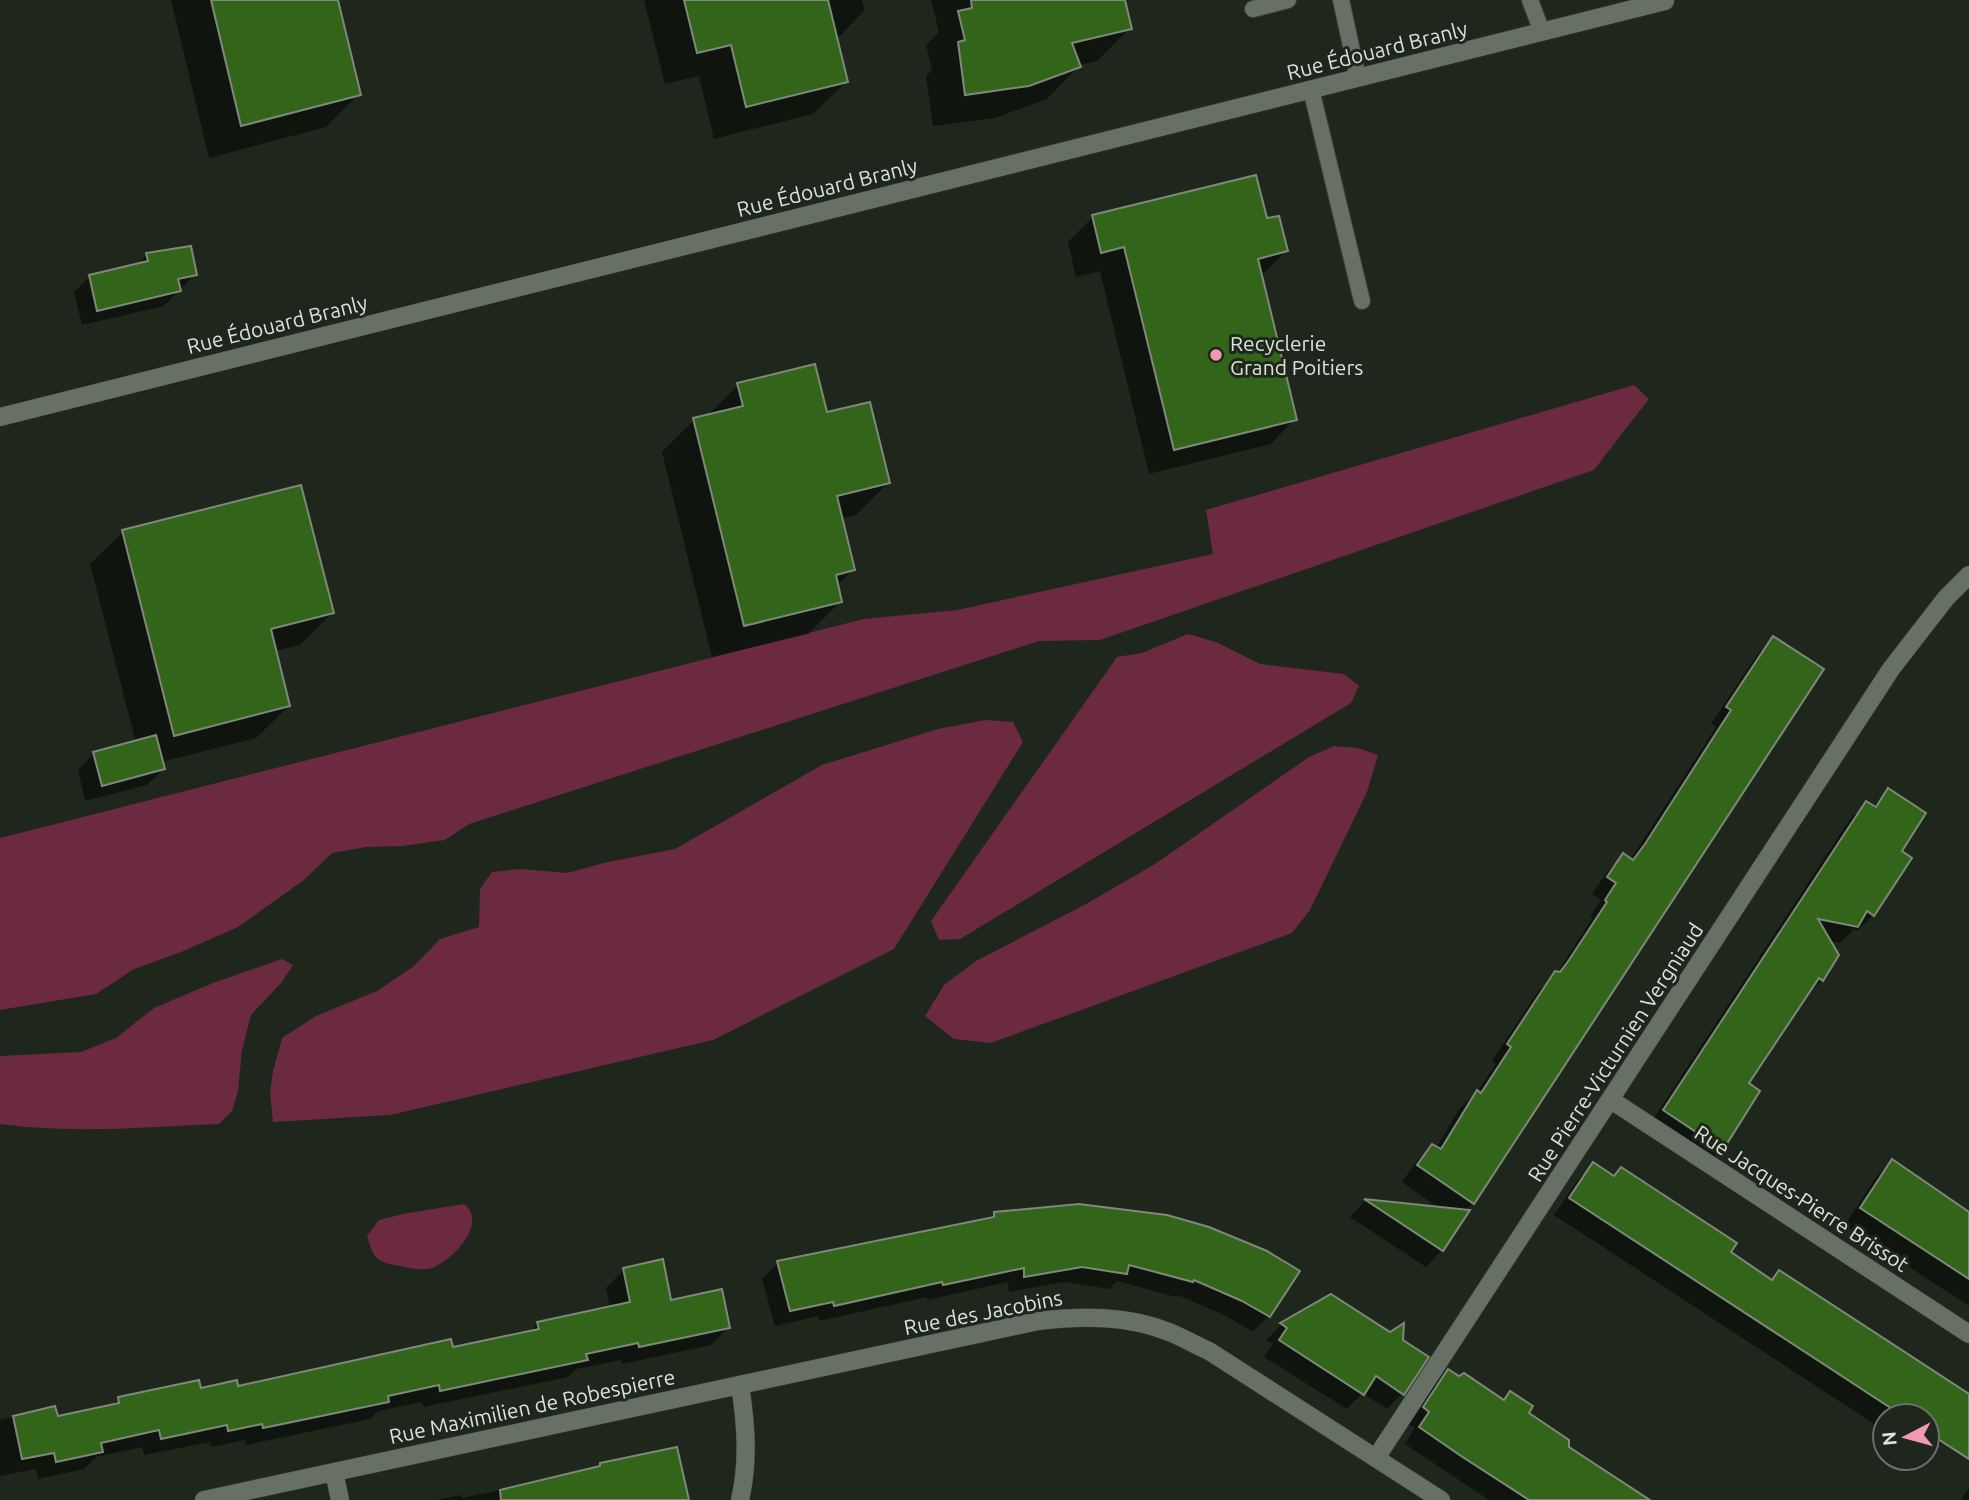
<svg xmlns="http://www.w3.org/2000/svg" width="1969" height="1500" font-family="Ubuntu,sans-serif">
  <style>
    .green { fill: #6b2a3f }
    .shadow { fill: #0007 }
    .building { fill: #32651a; stroke: #7f887b; stroke-width: 2 }
    .lines { fill: none; stroke-linecap: round; stroke-linejoin: round }
    .service-casing { stroke: #3b4239; stroke-width: 18 }
    .minor-casing { stroke: #3b4239; stroke-width: 19 }
    .service { stroke: #677064; stroke-width: 16 }
    .minor { stroke: #677064; stroke-width: 18 }
    .poi-dot { fill: #f19ab1; stroke: #1f261c; stroke-width: 2.5 }
    .labels { text-anchor: middle; dominant-baseline: central; stroke-width: 6; stroke-linejoin: round; paint-order: stroke }
    .street-label { font-size: 21px; fill: #dce2db; stroke: #1f261c }
    .poi-label { font-size: 21px; fill: #dce2db; stroke: #1f261c; text-anchor: start }
  </style>
  <rect width="100%" height="100%" fill="#1f261c"/>
  <g class="green">
    <polygon points="1634,385 1649,399 1594,470 1100,640 1039,641 469,824 445,840 402,846 366,847 332,853 304,880 238,927 181,952 134,969 96,994 0,1010 0,838 864,619 957,610 1213,554 1206,510"/>
    <polygon points="1188,634 1216,642 1260,664 1344,674 1359,686 1351,703 960,939 939,940 931,921 1117,657 1142,653"/>
    <polygon points="986,720 1013,722 1023,742 894,949 713,1040 390,1115 273,1122 270,1093 273,1071 282,1038 316,1016 377,991 414,966 440,939 479,927 480,889 492,872 521,869 567,873 608,862 675,849 822,765 938,729"/>
    <polygon points="1334,746 1358,748 1378,755 1367,792 1310,910 1292,933 991,1043 954,1039 925,1016 944,985 976,961 1086,904 1155,864 1309,757"/>
    <path d="M282 959 293 965 282 982 251 1015 242 1050 238 1091 232 1111 219 1124C143 1127 76 1134 0 1124V1056L81 1052 116 1038 154 1008 213 983Z"/>
    <path d="M464 1204C490 1223 449 1265 428 1269 420 1270 408 1268 400 1266 377 1262 374 1260 367 1236L379 1220 403 1214Z"/>
  </g>
  <g class="shadow">
    <polygon points="171,0 336,0 359,94 326,127 209,158"/>
    <polygon points="644,0 862,0 865,10 836,40 846,82 813,114 714,139 699,76 665,84"/>
    <polygon points="931,0 1123,0 1130,28 1097,61 1079,65 1079,66 1047,99 995,118 933,126 926,76 932,70 926,45 939,32"/>
    <polygon points="1093,217 1266,220 1286,251 1260,277 1295,419 1271,444 1149,474 1100,271 1076,277 1068,242"/>
    <polygon points="147,255 195,274 164,306 82,325 74,292 89,277 136,265"/>
    <polygon points="738,385 826,414 888,483 856,515 840,519 853,570 836,586 840,602 808,634 712,657 662,452 694,420 706,417"/>
    <polygon points="123,532 332,613 300,645 275,651 289,706 256,738 161,762 163,769 147,785 85,801 78,770 94,753 136,743 90,564"/>
    <polygon points="1774,639 1822,670 1473,1203 1465,1211 1442,1250 1426,1267 1350,1217 1365,1201 1440,1209 1402,1182 1416,1162 1432,1146 1436,1148 1460,1108 1477,1092 1496,1064 1492,1061 1539,990 1557,973 1592,919 1590,917 1601,900 1592,894 1607,872 1623,856 1630,860 1704,746 1716,727 1711,724 1757,655"/>
    <polygon points="1888,791 1899,851 1873,915 1857,931 1854,929 1840,943 1828,940 1822,980 1806,996 1746,1084 1722,1149 1706,1165 1648,1127 1850,819 1867,803 1872,807"/>
    <polygon points="1892,1161 1969,1214 1969,1306 1845,1225 1876,1177"/>
    <polygon points="1593,1165 1612,1177 1621,1169 1729,1253 1771,1281 1779,1272 1969,1397 1969,1403 1943,1442 1927,1459 1927,1416 1885,1416 1885,1431 1554,1215 1577,1181"/>
    <polygon points="994,1214 1297,1272 1268,1316 1253,1332 1226,1316 1178,1295 1176,1297 1117,1281 1109,1289 1065,1282 1009,1292 1008,1282 927,1300 927,1297 819,1321 818,1316 775,1326 762,1279 778,1263 988,1219"/>
    <polygon points="624,1270 670,1302 729,1327 711,1345 622,1364 621,1360 576,1369 568,1377 423,1407 422,1402 378,1411 370,1419 246,1445 245,1440 211,1447 210,1442 144,1455 142,1447 96,1457 84,1469 38,1479 36,1469 0,1476 0,1420 54,1408 56,1418 111,1406 119,1399 200,1390 237,1388 451,1349 529,1332 538,1323 610,1308 606,1288"/>
    <polygon points="1331,1296 1402,1394 1387,1409 1362,1393 1347,1409 1264,1357 1273,1344 1266,1340 1281,1325"/>
    <polygon points="1448,1371 1502,1401 1510,1394 1526,1414 1567,1448 1649,1500 1489,1500 1405,1444 1415,1428 1408,1424 1432,1387"/>
    <polygon points="601,1465 687,1500 437,1500 461,1495 462,1498 535,1483 597,1469"/>
    <polygon points="1969,1488 1969,1500 1961,1500"/>
  </g>
  <g class="building">
    <polygon points="211,0 338,0 361,95 241,126"/>
    <polygon points="684,0 828,0 848,82 746,107 731,45 697,53"/>
    <polygon points="971,0 1125,0 1132,29 1072,43 1081,67 1029,86 965,95 958,42 965,40 958,11 972,8"/>
    <polygon points="1256,175 1267,218 1279,216 1288,251 1258,259 1297,420 1174,450 1124,247 1101,253 1092,215"/>
    <polygon points="191,246 197,275 178,279 181,291 97,311 89,275 148,261 146,253"/>
    <polygon points="815,364 827,412 870,402 890,483 837,496 855,570 836,575 842,602 744,626 693,418 743,406 737,383"/>
    <polygon points="301,485 334,613 271,629 290,706 174,736 122,530"/>
    <polygon points="1773,636 1824,669 1474,1204 1417,1165 1432,1144 1441,1149 1477,1090 1481,1093 1511,1047 1507,1044 1555,971 1560,972 1569,960 1607,902 1605,900 1616,883 1607,877 1623,853 1633,860 1645,844 1720,727 1731,710 1726,707"/>
    <polygon points="156,735 165,769 102,786 93,752"/>
    <polygon points="1888,788 1926,813 1902,851 1912,858 1874,916 1867,911 1858,927 1818,919 1839,955 1823,981 1819,978 1749,1083 1760,1091 1723,1150 1663,1110 1866,801 1876,807"/>
    <polygon points="1892,1159 1969,1212 1969,1279 1860,1208"/>
    <polygon points="1593,1162 1614,1176 1621,1167 1737,1243 1731,1252 1772,1280 1779,1270 1969,1394 1969,1459 1927,1432 1927,1416 1903,1416 1569,1198"/>
    <polygon points="1364,1199 1470,1210 1443,1251"/>
    <polygon points="1079,1204 1167,1215 1209,1227 1267,1251 1300,1271 1270,1317 1242,1301 1194,1280 1193,1282 1129,1265 1127,1274 1082,1267 1024,1277 1024,1268 943,1285 942,1282 834,1306 833,1302 790,1311 777,1261 994,1217 994,1212"/>
    <polygon points="663,1259 671,1300 722,1289 730,1328 639,1347 638,1343 586,1354 588,1360 440,1391 439,1385 388,1396 389,1402 263,1428 262,1424 228,1431 227,1425 161,1439 159,1430 101,1443 103,1452 56,1462 54,1453 22,1459 13,1416 55,1406 58,1416 119,1403 118,1397 199,1380 201,1388 237,1380 238,1386 451,1339 453,1347 539,1329 537,1322 630,1302 623,1268"/>
    <polygon points="1331,1294 1390,1332 1404,1323 1403,1340 1429,1357 1404,1395 1376,1376 1364,1395 1279,1340 1287,1328 1280,1323"/>
    <polygon points="1448,1369 1459,1376 1464,1373 1504,1400 1510,1391 1533,1406 1529,1413 1569,1440 1569,1447 1650,1500 1529,1500 1461,1456 1419,1427 1429,1412 1423,1407"/>
    <polygon points="677,1447 689,1500 501,1500 500,1490 600,1466 600,1463"/>
  </g>
  <g class="lines">
    <g class="service-casing">
      <g id="service">
        <polyline points="1341,0 1358,78"/>
        <polyline points="1530,0 1542,32"/>
        <polyline points="1253,9 1288,0"/>
        <polyline points="1311,89 1362,301"/>
      </g>
    </g>
    <g class="minor-casing">
      <g id="minor">
        <polyline points="0,417 1665,1"/>
        <polyline points="1611,1100 1969,1334"/>
        <polyline points="1376,1458 1891,669 1946,598 1969,575"/>
        <polyline points="334,1472 340,1500"/>
        <path d="M204 1500 1038 1321C1082 1316 1127 1315 1169 1332 1182 1337 1195 1345 1209 1351L1441 1500"/>
        <path d="M740 1500C749 1461 746 1424 740 1385"/>
      </g>
    </g>
    <use href="#service" class="service"/>
    <use href="#minor" class="minor"/>
  </g>
  <circle class="poi-dot" cx="1216" cy="355" r="7"/>
  <g class="labels">
    <g class="street-label">
      <text transform="translate(1377 50) rotate(-14)">Rue Édouard Branly</text>
      <text transform="translate(827 187) rotate(-14)">Rue Édouard Branly</text>
      <text transform="translate(277 324) rotate(-14)">Rue Édouard Branly</text>
      <text transform="translate(1615 1052) rotate(-57)">Rue Pierre-Victurnien Vergniaud</text>
      <text transform="translate(1802 1198) rotate(33)">Rue Jacques-Pierre Brissot</text>
      <text transform="translate(983 1312) rotate(-11)">Rue des Jacobins</text>
      <text transform="translate(532 1406) rotate(-12)">Rue Maximilien de Robespierre</text>
    </g>
    <g class="poi-label">
      <text x="1230" y="343">Recyclerie<tspan x="1230" dy="24">Grand Poitiers</tspan></text>
    </g>
  </g>
  <g transform="translate(1906 1437) rotate(264)"><circle r="33" fill="#1f261c" stroke="#6b7168" stroke-width="2"/>
  <path d="M0-5L12 26L0 18L-12 26Z" fill="#f19ab1"/>
  <text y="-10" font-size="19" font-weight="bold" text-anchor="middle" fill="#dce2db">N</text>
  </g>
</svg>
